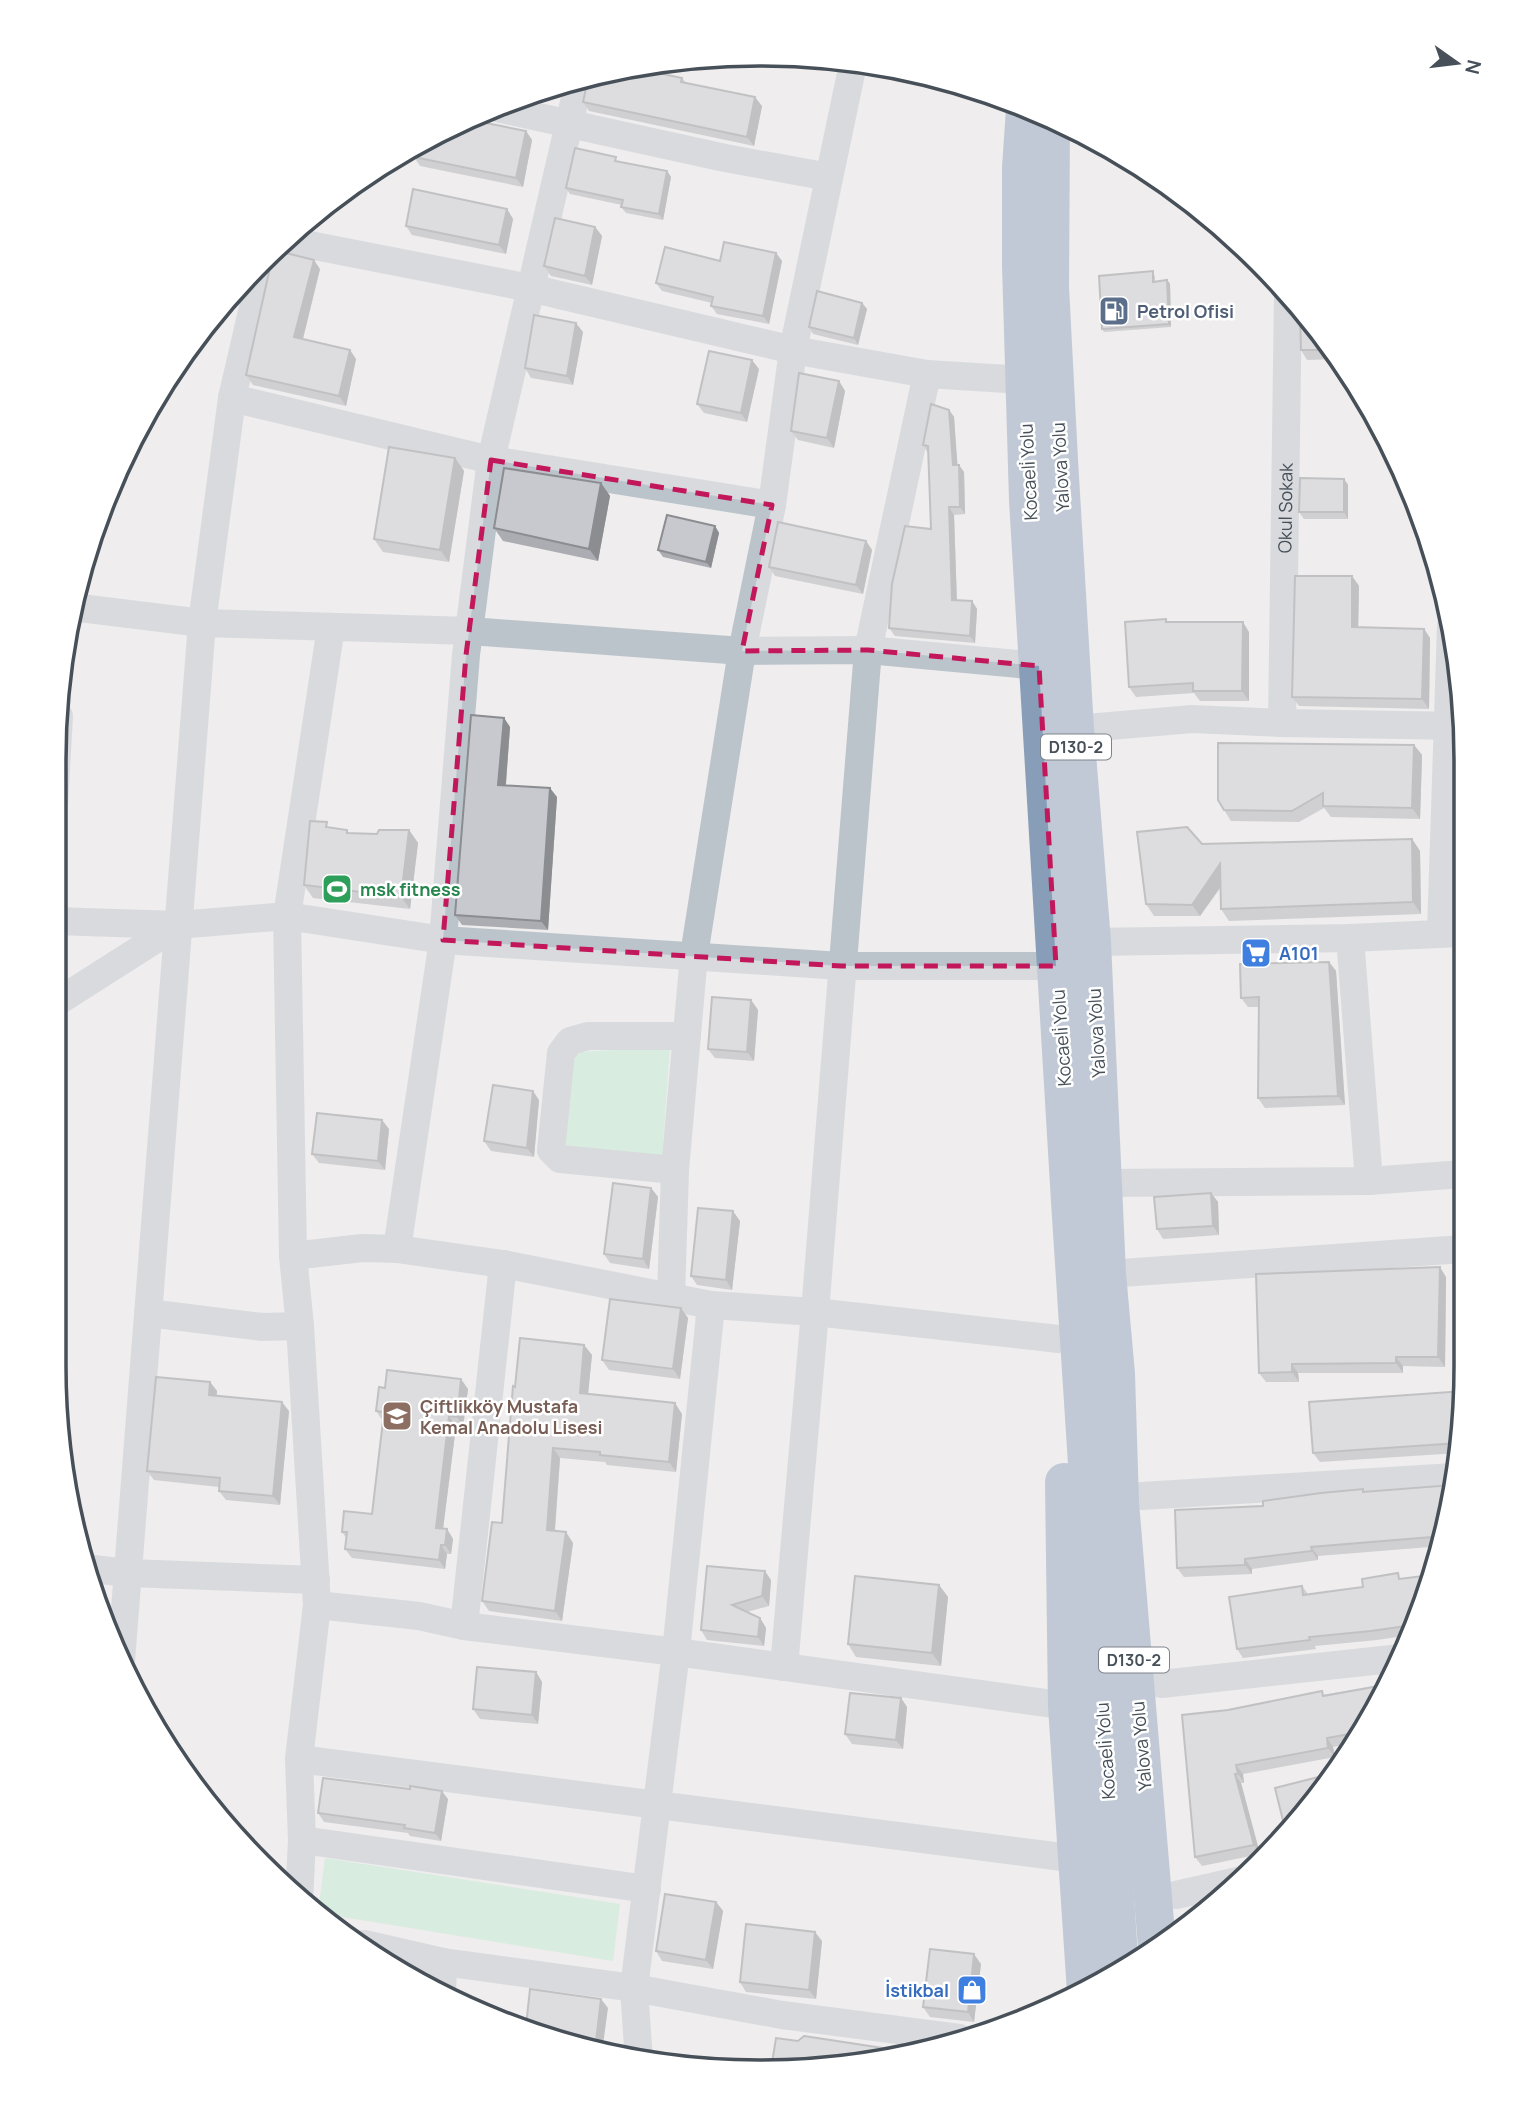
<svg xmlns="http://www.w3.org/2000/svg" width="1520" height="2127" font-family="Manrope,sans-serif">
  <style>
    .green { fill: #bdebd0 }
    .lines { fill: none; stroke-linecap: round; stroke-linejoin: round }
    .minor { stroke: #bcc4cb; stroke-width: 28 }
    .highway { stroke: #889eb8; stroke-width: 38 }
    .wall { fill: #abadb2 }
    .shaded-wall { fill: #8b8d91 }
    .building { fill: #c7c9cf; stroke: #8b8d91; stroke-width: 2 }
    .marked { fill: none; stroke: #c2185b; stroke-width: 5; stroke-dasharray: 14 9; stroke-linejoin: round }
    .labels { text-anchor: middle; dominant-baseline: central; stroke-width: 5; stroke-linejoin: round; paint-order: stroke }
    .shield { fill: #fff; stroke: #7e848b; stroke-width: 2 }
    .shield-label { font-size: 16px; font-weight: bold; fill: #475059 }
    .service-label { font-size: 18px; font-weight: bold; fill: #4e5e75; stroke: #fff; text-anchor: start }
    .street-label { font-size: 18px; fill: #475059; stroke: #fff }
    .leisure-label { font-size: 18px; font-weight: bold; fill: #27864d; stroke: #fff; text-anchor: start }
    .shop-label { font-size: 18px; font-weight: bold; fill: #366cbe; stroke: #fff; text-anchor: start }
    .education-label { font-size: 18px; font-weight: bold; fill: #785e54; stroke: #fff; text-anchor: start }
    .rim { fill: none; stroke: #475059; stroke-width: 3.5 }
  </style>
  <rect width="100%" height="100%" fill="#efeded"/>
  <g class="green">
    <polygon points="670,1046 662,1158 560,1149 575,1056 581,1052"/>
    <polygon points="325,1858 620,1904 613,1961 318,1913"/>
  </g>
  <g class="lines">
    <g class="minor">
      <polyline points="497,108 725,158 829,177"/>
      <polyline points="284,240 530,288 793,350 927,374 1024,380"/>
      <polyline points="232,398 491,460 772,505"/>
      <polyline points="72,607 202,623 470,631 742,651 868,650 1039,666"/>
      <path id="s1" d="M1282 723 1288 293"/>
      <polyline points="1075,729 1192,719 1282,723 1460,726"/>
      <polyline points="54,804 59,716"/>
      <polyline points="54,921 178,925 287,916 443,940 841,966 1056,966"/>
      <polyline points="1441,933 1451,626"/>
      <polyline points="1350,938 1369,1181"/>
      <polyline points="1092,942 1350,938 1461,933"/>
      <polyline points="54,1004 178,925"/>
      <polyline points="675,1170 560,1159 551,1150 561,1053 570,1041 588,1036 687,1036"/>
      <polyline points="1104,1183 1369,1181 1463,1174"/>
      <polyline points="397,1249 443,940 466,655 491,460 579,81"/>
      <polyline points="293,1256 362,1248 397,1249 503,1264 711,1305 815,1312 1059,1339"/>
      <polyline points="1107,1274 1463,1249"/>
      <polyline points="671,1297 675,1170 694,955 742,651 772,505 793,350 853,64"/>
      <polyline points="148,1313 262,1327 300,1326"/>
      <polyline points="1142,1496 1454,1477"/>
      <polyline points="84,1568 128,1573 316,1580"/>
      <polyline points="317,1605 419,1616 464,1626 676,1652 1067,1706"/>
      <polyline points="464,1626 503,1264"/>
      <polyline points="121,1661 202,623 232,398 264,260"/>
      <polyline points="784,1667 815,1312 868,650 927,374"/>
      <polyline points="1161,1684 1401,1658"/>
      <polyline points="299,1759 1078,1859"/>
      <polyline points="302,1840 647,1889"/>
      <polyline points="1176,1895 1242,1880"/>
      <polyline points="299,1901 302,1840 299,1759 317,1605 300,1326 293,1256 287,916 331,627"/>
      <polyline points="364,1944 443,1962 634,1988 782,2015 959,2038"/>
      <polyline points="442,1996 443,1962"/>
      <polyline points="639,2061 634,1988 676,1652 711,1305"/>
    </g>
    <g class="highway">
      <polyline points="1025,109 1021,168 1021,265 1028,500 1070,1201 1120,1973"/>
      <polyline points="1051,119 1050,287 1059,460 1075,729 1092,942 1107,1274 1116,1374 1120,1503 1157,1946"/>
      <polyline points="1064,1482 1067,1706 1086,1992"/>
    </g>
  </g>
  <g class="wall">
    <polygon points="641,66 641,69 682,78 686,83 762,106 754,146 589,111 583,102"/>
    <polygon points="539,90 536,100 522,97 534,92"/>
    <polygon points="526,131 532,140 523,187 420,166 414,157"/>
    <polygon points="620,162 667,171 671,177 663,220 626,213 621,207 622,205 570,194 566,188"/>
    <polygon points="507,209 513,219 506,254 412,235 406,226"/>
    <polygon points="595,227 602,236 592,285 551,276 544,266"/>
    <polygon points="776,253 782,261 769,324 717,314 711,306 712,303 662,291 656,283 720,261"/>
    <polygon points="320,269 303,339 356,359 346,406 253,385 246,375"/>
    <polygon points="1155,275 1155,282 1167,280 1170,284 1171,327 1104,332 1102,329"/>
    <polygon points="862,303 867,309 858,345 813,334 809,327"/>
    <polygon points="1302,312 1334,359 1307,360 1301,350"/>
    <polygon points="583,332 573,385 531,378 525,368"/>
    <polygon points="759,369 747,422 704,413 697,404"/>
    <polygon points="839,381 845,391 834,448 798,440 791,431"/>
    <polygon points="949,410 954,417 957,465 964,472 965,514 954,515 957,600 972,601 977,609 975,643 895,636 889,628 931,529 928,453 923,445"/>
    <polygon points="1393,447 1400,466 1397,466 1393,460"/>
    <polygon points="455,458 464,471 449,562 383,552 374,539"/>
    <polygon points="1344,479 1348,485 1348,519 1304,519 1299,512"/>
    <polygon points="601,483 610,496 598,561 503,541 494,528"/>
    <polygon points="715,526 719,533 711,568 663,557 658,550"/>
    <polygon points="866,541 872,550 863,594 775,576 769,567"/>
    <polygon points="1352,576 1359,586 1358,627 1424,629 1430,638 1429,709 1299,706 1292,697"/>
    <polygon points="1166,619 1168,622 1249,632 1249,701 1200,701 1194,693 1136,697 1129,687"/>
    <polygon points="504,718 510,727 506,785 557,797 548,930 462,925 455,915"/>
    <polygon points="1414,745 1422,755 1420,819 1331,817 1324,808 1299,822 1231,821 1224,810"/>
    <polygon points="330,827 347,830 349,833 377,834 409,830 418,843 410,909 313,898 304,885"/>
    <polygon points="1412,839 1420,851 1421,914 1229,921 1221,909 1221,887 1200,916 1154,916 1146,904 1202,844"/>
    <polygon points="1329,962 1336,971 1345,1105 1265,1108 1258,1098 1259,1007 1248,1007 1241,998"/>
    <polygon points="751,1000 758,1010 754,1061 715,1058 708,1049"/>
    <polygon points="539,1100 534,1157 491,1151 484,1141"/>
    <polygon points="389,1129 385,1170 319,1163 312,1154"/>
    <polygon points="651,1188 658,1197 649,1269 610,1263 604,1254"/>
    <polygon points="1211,1193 1218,1202 1219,1235 1163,1239 1157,1229"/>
    <polygon points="740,1221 732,1290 697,1285 691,1276"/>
    <polygon points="1446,1277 1445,1367 1403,1366 1403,1373 1298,1373 1299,1382 1266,1382 1259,1373"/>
    <polygon points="688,1318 680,1379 609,1370 602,1360"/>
    <polygon points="584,1345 592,1355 588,1394 682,1414 676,1472 607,1465 605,1462 560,1458 555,1531 573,1543 562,1621 489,1611 482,1601 502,1523 515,1387"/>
    <polygon points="210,1382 217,1391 216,1396 289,1411 280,1505 226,1500 219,1491 219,1487 154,1480 147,1471"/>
    <polygon points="468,1389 463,1427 456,1426 443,1529 447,1529 453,1539 451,1554 447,1554 445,1569 352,1558 345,1549 347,1539 342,1532 372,1514 383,1421 376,1411"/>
    <polygon points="1464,1413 1458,1453 1320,1462 1313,1453"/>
    <polygon points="1452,1485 1442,1546 1318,1556 1318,1560 1252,1569 1252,1574 1184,1577 1177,1568 1263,1506 1363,1489 1365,1492"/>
    <polygon points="707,1566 771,1580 769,1606 747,1612 760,1618 766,1628 764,1646 707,1640 701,1630"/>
    <polygon points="1432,1575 1410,1635 1377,1640 1315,1646 1316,1649 1243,1658 1237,1649 1302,1586 1308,1594 1363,1587 1402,1579"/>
    <polygon points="939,1585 948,1597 941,1666 856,1657 848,1644"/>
    <polygon points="536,1672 542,1682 538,1724 480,1719 473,1709"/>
    <polygon points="1390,1684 1353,1743 1333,1747 1335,1757 1243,1774 1244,1783 1241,1783 1260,1854 1202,1866 1195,1857 1228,1710"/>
    <polygon points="901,1698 907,1707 903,1749 852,1744 845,1734"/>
    <polygon points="448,1799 441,1841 410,1836 408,1833 324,1822 318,1813"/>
    <polygon points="716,1902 723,1911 713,1969 662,1961 656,1951"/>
    <polygon points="822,1941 816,1999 746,1992 740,1982"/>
    <polygon points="981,1964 974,2022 930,2017 923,2007"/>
  </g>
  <g class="shaded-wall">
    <polygon points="539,90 536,100 531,93"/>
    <polygon points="755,97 762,106 754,146 747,137"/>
    <polygon points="526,131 532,140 523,187 516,178"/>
    <polygon points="667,171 671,177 663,220 659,214"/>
    <polygon points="507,209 513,219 506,254 499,245"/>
    <polygon points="595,227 602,236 592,285 585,276"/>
    <polygon points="776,253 782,261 769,324 763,316"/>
    <polygon points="314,260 320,269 301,346 294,337"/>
    <polygon points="1167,280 1170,284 1171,327 1169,324"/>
    <polygon points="862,303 867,309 858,345 854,338"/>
    <polygon points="576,323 583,332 573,385 567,376"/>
    <polygon points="350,350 356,359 346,406 339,396"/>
    <polygon points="752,360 759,369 747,422 741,413"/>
    <polygon points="839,381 845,391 834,448 827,438"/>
    <polygon points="949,410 954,417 958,472 953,465"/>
    <polygon points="455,458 464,471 449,562 440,550"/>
    <polygon points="959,465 964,472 965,514 960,507"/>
    <polygon points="1344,479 1348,485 1348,519 1344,512"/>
    <polygon points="601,483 610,496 598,561 589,549"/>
    <polygon points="949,507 954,515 957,607 952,600"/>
    <polygon points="715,526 719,533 711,568 706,562"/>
    <polygon points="866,541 872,550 863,594 856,585"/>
    <polygon points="1352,576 1359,586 1358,637 1352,627"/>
    <polygon points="972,601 977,609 975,643 970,636"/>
    <polygon points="1243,622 1249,632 1249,701 1242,691"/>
    <polygon points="1424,629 1430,638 1429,709 1422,699"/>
    <polygon points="504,718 510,727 505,794 498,785"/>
    <polygon points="1414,745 1422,755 1420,819 1412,808"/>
    <polygon points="550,788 557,797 548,930 541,921"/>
    <polygon points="409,830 418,843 410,909 401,897"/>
    <polygon points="1412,839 1420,851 1421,914 1413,902"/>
    <polygon points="1220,864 1228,876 1200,916 1192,905"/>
    <polygon points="1329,962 1336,971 1345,1105 1338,1096"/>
    <polygon points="751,1000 758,1010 754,1061 747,1052"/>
    <polygon points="533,1091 539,1100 534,1157 527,1148"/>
    <polygon points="382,1120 389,1129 385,1170 378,1161"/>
    <polygon points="651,1188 658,1197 649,1269 643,1259"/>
    <polygon points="1211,1193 1218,1202 1219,1235 1213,1226"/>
    <polygon points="733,1211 740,1221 732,1290 726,1280"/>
    <polygon points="1440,1267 1446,1277 1445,1367 1438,1357"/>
    <polygon points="681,1308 688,1318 680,1379 673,1369"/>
    <polygon points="584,1345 592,1355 587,1404 580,1393"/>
    <polygon points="1396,1357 1403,1366 1403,1373 1396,1363"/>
    <polygon points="1292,1364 1298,1373 1299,1382 1292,1372"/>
    <polygon points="461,1379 468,1389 463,1427 457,1417"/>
    <polygon points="210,1382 217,1391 216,1404 209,1395"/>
    <polygon points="282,1402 289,1411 280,1505 273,1496"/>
    <polygon points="675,1403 682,1414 676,1472 669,1462"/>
    <polygon points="449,1416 456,1426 442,1537 436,1528"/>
    <polygon points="553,1448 560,1458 554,1540 547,1530"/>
    <polygon points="447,1529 453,1539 451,1554 445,1545"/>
    <polygon points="566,1532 573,1543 562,1621 555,1611"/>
    <polygon points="441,1545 447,1554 445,1569 439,1560"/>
    <polygon points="1311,1547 1318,1556 1318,1560 1312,1551"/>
    <polygon points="1245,1559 1252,1569 1252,1574 1245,1565"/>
    <polygon points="765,1571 771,1580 769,1606 762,1596"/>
    <polygon points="939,1585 948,1597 941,1666 932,1653"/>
    <polygon points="760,1618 766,1628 764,1646 758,1637"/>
    <polygon points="536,1672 542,1682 538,1724 532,1715"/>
    <polygon points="901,1698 907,1707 903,1749 896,1740"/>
    <polygon points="1327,1738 1333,1747 1335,1757 1328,1748"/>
    <polygon points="1236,1765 1243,1774 1244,1783 1238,1774"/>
    <polygon points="1235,1774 1241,1783 1260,1854 1254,1845"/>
    <polygon points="442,1791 448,1799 441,1841 435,1833"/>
    <polygon points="716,1902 723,1911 713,1969 706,1960"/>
    <polygon points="815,1932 822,1941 816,1999 809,1990"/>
    <polygon points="974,1954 981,1964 974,2022 968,2012"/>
    <polygon points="601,1999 608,2008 602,2052 595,2050"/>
  </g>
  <g class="building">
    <polygon points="634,68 682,78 681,82 755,97 747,137 583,102 588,79"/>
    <polygon points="471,120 526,131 516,178 414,157 416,145"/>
    <polygon points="575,148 616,157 615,161 667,171 659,214 621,207 623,200 566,188"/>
    <polygon points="413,189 507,209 499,245 406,226"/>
    <polygon points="555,218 595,227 585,276 544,266"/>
    <polygon points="724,242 776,253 763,316 711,306 713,297 656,283 665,247 720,261"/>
    <polygon points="274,250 314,260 294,337 350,350 339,396 246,375"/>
    <polygon points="1153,271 1153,282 1167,280 1169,324 1102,329 1099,276"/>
    <polygon points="817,291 862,303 854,338 809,327"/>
    <polygon points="1300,312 1302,312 1327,350 1301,350"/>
    <polygon points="534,315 576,323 567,376 525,368"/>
    <polygon points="709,351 752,360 741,413 697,404"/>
    <polygon points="799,373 839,381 827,438 791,431"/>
    <polygon points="931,404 949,410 953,465 959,465 960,507 949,507 952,600 972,601 970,636 889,628 892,584 905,526 931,529 928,446 923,445"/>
    <polygon points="389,447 455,458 440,550 374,539"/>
    <polygon points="1393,447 1393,448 1397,460 1393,460"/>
    <polygon points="504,468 601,483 589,549 494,528"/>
    <polygon points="1300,478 1344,479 1344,512 1299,512"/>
    <polygon points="667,515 715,526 706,562 658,550"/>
    <polygon points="778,522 866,541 856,585 769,567"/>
    <polygon points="1295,576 1352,576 1352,627 1424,629 1422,699 1292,697"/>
    <polygon points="1166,619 1166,622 1243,622 1242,691 1193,691 1193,683 1129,687 1125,622"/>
    <polygon points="471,715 504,718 498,785 550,788 541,921 455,915"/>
    <polygon points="1218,743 1414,745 1412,808 1323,806 1323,793 1292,811 1224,810 1218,800"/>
    <polygon points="310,821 327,822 326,827 347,830 347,833 377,834 379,830 409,830 401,897 304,885"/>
    <polygon points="1187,827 1202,844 1412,839 1413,902 1221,909 1220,864 1192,905 1146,904 1137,832"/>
    <polygon points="1329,962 1338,1096 1258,1098 1259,997 1241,998 1240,964"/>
    <polygon points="712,997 751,1000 747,1052 708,1049"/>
    <polygon points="493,1085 533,1091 527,1148 484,1141"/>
    <polygon points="317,1113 382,1120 378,1161 312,1154"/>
    <polygon points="613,1183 651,1188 643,1259 604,1254"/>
    <polygon points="1211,1193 1213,1226 1157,1229 1154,1197"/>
    <polygon points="698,1208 733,1211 726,1280 691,1276"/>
    <polygon points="1440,1267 1438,1357 1396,1357 1396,1363 1292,1364 1292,1372 1259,1373 1256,1274"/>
    <polygon points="610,1299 681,1308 673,1369 602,1360"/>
    <polygon points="520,1338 584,1345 580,1393 675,1403 669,1462 600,1455 600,1452 553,1448 547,1530 566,1532 555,1611 482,1601 492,1522 502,1523 513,1386 515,1387"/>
    <polygon points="387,1370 461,1379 457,1417 449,1416 436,1528 447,1529 445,1545 441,1545 439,1560 345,1549 347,1532 342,1532 344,1511 372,1514 384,1412 376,1411 379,1387 385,1388"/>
    <polygon points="156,1377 210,1382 209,1395 282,1402 273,1496 219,1491 220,1478 147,1471"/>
    <polygon points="1464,1391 1464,1413 1459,1443 1313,1453 1309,1402"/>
    <polygon points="1452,1485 1444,1536 1311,1547 1312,1551 1245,1559 1245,1565 1177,1568 1175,1510 1263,1506 1263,1501 1321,1493 1363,1489 1363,1492"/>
    <polygon points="707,1566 765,1571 762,1596 732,1605 760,1618 758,1637 701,1630"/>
    <polygon points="1398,1573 1399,1579 1432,1575 1413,1625 1371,1631 1309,1637 1310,1640 1237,1649 1229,1597 1302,1586 1303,1595 1363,1587 1362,1579"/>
    <polygon points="855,1576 939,1585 932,1653 848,1644"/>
    <polygon points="477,1667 536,1672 532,1715 473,1709"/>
    <polygon points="1390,1684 1360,1732 1327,1738 1328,1748 1236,1765 1238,1774 1235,1774 1254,1845 1195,1857 1182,1715 1228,1710 1322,1691 1323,1696"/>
    <polygon points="850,1693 901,1698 896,1740 845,1734"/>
    <polygon points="1334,1773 1320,1797 1286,1833 1275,1788"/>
    <polygon points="323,1778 410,1789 410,1786 442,1791 435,1833 404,1828 405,1825 318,1813"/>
    <polygon points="665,1894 716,1902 706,1960 656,1951"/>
    <polygon points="746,1924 815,1932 809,1990 740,1982"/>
    <polygon points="930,1949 974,1954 968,2012 923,2007"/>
    <polygon points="530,1989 601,1999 595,2050 526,2026"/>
    <polygon points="804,2036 909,2052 852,2067 771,2069 776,2038 798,2041"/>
  </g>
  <path d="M0 0H1520V2127H0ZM491 460 772 505 742 651 868 650 1039 666 1056 966H841L443 940 466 655Z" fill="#efeded" fill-opacity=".55" fill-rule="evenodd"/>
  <path class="marked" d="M491 460 772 505 742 651 868 650 1039 666 1056 966H841L443 940 466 655Z"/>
  <defs>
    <g id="fuel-square" transform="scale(1.575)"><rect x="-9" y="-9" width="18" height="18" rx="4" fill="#5c6f8a" stroke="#fff"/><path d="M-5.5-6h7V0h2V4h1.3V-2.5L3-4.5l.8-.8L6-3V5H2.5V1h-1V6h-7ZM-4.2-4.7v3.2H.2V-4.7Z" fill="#fff"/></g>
    <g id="stadium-square" transform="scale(1.575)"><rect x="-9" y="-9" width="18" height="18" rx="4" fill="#2e9e5b" stroke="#fff"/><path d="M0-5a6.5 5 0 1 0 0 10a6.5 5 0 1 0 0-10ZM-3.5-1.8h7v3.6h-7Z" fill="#fff"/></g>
    <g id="supermarket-square" transform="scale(1.575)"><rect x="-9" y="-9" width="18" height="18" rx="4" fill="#3f7fe0" stroke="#fff"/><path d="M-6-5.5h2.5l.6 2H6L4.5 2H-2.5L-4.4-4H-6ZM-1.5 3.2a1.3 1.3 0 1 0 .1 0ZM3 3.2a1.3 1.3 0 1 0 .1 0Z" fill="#fff"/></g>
    <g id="school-square" transform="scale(1.575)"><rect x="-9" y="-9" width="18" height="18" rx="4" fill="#8d6e63" stroke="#fff"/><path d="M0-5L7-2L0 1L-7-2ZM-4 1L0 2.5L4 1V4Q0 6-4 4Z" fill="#fff"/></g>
    <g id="shop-square" transform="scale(1.575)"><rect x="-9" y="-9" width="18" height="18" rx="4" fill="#3f7fe0" stroke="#fff"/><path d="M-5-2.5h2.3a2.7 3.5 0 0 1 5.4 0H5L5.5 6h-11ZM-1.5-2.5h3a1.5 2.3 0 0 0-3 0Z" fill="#fff"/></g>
  </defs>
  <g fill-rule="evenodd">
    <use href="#fuel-square" x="1114" y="311"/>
    <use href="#stadium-square" x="337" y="889"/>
    <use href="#supermarket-square" x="1256" y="953"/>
    <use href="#school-square" x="397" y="1416"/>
    <use href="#shop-square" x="972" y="1990"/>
  </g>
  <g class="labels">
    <g class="shield">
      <rect x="1041" y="734.5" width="70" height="25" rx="5"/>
      <rect x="1099" y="1647.5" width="70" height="25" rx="5"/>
    </g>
    <g class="shield-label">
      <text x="1076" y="747">D130-2</text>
      <text x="1134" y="1660">D130-2</text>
    </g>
    <g class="service-label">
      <text x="1137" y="311">Petrol Ofisi</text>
    </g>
    <g class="street-label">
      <text transform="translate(1060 467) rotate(-93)">Yalova Yolu</text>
      <text transform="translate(1028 472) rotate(-93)">Kocaeli̇ Yolu</text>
      <text stroke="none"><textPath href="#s1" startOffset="215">Okul Sokak</textPath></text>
      <text transform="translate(1096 1033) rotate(-93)">Yalova Yolu</text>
      <text transform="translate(1061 1038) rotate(-94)">Kocaeli̇ Yolu</text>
      <text transform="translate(1141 1746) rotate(-95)">Yalova Yolu</text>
      <text transform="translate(1105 1751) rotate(-94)">Kocaeli̇ Yolu</text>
    </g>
    <g class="leisure-label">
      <text x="360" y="889">msk fitness</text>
    </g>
    <g class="shop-label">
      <text x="1279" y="953">A101</text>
      <text x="949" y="1990" text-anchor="end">İstikbal</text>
    </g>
    <g class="education-label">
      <text x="420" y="1406">Çiftlikköy Mustafa<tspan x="420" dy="21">Kemal Anadolu Lisesi</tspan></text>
    </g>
  </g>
  <path d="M0 0H1520V2127H0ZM760 66H760A694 694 0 0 1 1454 760V1366A694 694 0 0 1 760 2060H760A694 694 0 0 1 66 1366V760A694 694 0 0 1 760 66Z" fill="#fff" fill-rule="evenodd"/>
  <path class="rim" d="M760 66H760A694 694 0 0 1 1454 760V1366A694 694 0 0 1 760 2060H760A694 694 0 0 1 66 1366V760A694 694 0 0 1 760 66Z"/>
  <g transform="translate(1457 63) rotate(104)" stroke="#ffffff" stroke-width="5" paint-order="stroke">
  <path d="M0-5L12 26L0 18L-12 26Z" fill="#475059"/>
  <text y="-10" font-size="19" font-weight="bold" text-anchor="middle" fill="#475059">N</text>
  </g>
</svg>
